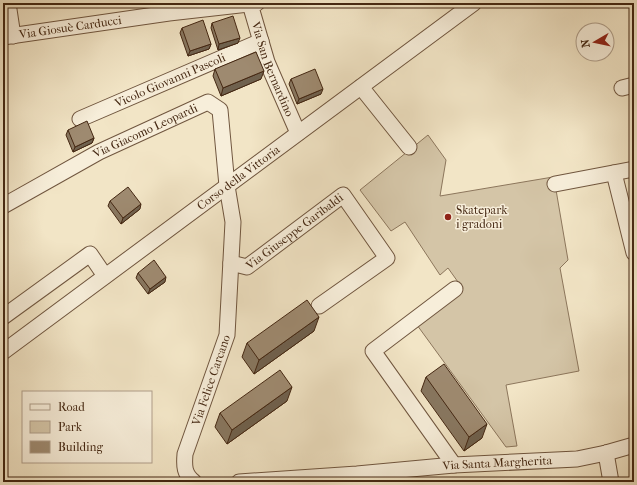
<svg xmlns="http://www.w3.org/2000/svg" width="637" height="485" font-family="'IM FELL French Canon',serif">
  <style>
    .green { fill: #d4c5a7; stroke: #8c765c }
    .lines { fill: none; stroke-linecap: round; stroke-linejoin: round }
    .minor-casing { stroke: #70563f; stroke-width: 17 }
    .minor { stroke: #f7eeda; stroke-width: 15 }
    .wall { fill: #887760; stroke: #442712 }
    .shaded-wall { fill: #6f614e; stroke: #442712 }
    .building { fill: #9e8a70; stroke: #442712 }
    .poi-dot { fill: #8f2418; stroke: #f7eeda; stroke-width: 1.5 }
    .labels { text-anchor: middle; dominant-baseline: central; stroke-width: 3; stroke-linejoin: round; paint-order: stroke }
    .street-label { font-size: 12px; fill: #442712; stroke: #f7eeda }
    .poi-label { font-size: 12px; fill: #442712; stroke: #f7eeda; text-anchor: start }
  </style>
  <rect width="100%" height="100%" fill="#f2e5c6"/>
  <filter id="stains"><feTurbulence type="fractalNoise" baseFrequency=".005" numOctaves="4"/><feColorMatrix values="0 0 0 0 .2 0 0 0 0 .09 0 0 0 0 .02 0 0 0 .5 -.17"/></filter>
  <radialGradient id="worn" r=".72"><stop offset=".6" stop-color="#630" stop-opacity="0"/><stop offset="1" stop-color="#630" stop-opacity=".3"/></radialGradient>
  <polygon class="green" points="428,135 446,160 440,196 553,177 555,184 568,260 560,268 579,371 506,385 517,446 506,447 417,325 463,289 448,268 440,275 405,222 391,231 360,190"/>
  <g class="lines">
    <g class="minor-casing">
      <g id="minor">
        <polyline points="8,3 13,36"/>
        <path id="s1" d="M250 4 267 62 298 133"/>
        <path id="s2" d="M3 37 169 13 257 3"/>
        <polyline points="361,87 409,147"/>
        <polyline points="622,88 634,85"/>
        <path id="s3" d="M80 119 261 41"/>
        <polyline points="614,173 634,253"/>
        <polyline points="555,184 634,169"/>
        <path id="s4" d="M3 206 99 152 208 102 220 110 227 186 233 222 227 335 185 454C184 466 184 474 194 482"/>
        <path id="s5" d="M231 263 247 267 343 195 387 258 319 306"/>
        <polyline points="3,317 90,254 105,276"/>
        <path id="s6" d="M3 352 474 3"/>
        <polyline points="606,453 611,482"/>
        <polyline points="454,465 373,351 455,289"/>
        <path id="s7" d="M239 482 357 474 454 465 577 459 606 453 634 445"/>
      </g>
    </g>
    <use href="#minor" class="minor"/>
  </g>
  <g class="wall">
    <polygon points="212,23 238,43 218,50 211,28"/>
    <polygon points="182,28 211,44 209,49 188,56 180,33"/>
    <polygon points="215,69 261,79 221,96 213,76"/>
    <polygon points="291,79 321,94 297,104 289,84"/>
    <polygon points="68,130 94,138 92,143 73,152 66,135"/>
    <polygon points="110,201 140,209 121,224 108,206"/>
    <polygon points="138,273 165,282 148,294 136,278"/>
    <polygon points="314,331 254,374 242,357 247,343"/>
    <polygon points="426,377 482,438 464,451 421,391"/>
    <polygon points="287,401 227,444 215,427 220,413"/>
  </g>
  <g class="shaded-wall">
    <polygon points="124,3 146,3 122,7"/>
    <polygon points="240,38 238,43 218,50 219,44"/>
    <polygon points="211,44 209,49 188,56 190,51"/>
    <polygon points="264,71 261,79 221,96 223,88"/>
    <polygon points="323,89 321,94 297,104 299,99"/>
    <polygon points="94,138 92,143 73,152 75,147"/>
    <polygon points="141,204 140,209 121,224 123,218"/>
    <polygon points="166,277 165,282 148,294 150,289"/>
    <polygon points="319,317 314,331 254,374 259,360"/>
    <polygon points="292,387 287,401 227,444 232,430"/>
    <polygon points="487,424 482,438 464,451 469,437"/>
  </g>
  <g class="building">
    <polygon points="233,16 240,38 219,44 212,23"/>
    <polygon points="203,20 211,44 190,51 182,28"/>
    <polygon points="256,52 264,71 223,88 215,69"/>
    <polygon points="315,69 323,89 299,99 291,79"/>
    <polygon points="87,121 94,138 75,147 68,130"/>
    <polygon points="128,187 141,204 123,218 110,201"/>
    <polygon points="154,260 166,277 150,289 138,273"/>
    <polygon points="307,300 319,317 259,360 247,343"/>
    <polygon points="444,364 487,424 469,437 426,377"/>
    <polygon points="280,370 292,387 232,430 220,413"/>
    <polygon points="484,480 485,482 465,482"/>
  </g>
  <circle class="poi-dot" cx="448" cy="217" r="4"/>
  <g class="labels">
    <g class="street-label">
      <text stroke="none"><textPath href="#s2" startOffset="68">Via Giosuè Carducci</textPath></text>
      <text stroke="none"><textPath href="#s1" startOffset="69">Via San Bernardino</textPath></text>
      <text stroke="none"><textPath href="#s3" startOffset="98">Vicolo Giovanni Pascoli</textPath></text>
      <text stroke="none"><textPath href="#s4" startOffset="161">Via Giacomo Leopardi</textPath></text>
      <text stroke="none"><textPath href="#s6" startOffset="293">Corso della Vittoria</textPath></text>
      <text stroke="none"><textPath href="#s5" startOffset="76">Via Giuseppe Garibaldi</textPath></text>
      <text transform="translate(211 380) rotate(-71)">Via Felice Carcano</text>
      <text stroke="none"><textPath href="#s7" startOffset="259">Via Santa Margherita</textPath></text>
    </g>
    <g class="poi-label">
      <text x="456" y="210">Skatepark<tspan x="456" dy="14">i gradoni</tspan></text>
    </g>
  </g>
  <rect width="637" height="485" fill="none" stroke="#f2e5c6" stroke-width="16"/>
  <rect x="4" y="4" width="629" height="477" fill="none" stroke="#442712" stroke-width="2"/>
  <rect x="8" y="8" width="621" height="469" fill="none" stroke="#442712"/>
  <rect x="22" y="391" width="130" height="72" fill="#f7eeda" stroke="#af9e8a"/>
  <rect x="30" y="404" width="20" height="6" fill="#f7eeda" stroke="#af9e8a"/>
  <text x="58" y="411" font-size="12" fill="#442712">Road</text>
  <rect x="30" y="421" width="20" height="12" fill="#d4c5a7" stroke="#af9e8a"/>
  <text x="58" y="431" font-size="12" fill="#442712">Park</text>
  <rect x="30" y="441" width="20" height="12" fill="#9e8a70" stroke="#af9e8a"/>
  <text x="58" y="451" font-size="12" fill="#442712">Building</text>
  <g transform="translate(595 42) rotate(261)"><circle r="19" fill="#f7eeda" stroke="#af9e8a"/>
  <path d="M0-3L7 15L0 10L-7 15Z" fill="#8f2418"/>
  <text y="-6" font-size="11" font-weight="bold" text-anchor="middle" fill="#442712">N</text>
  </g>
  <rect width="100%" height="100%" filter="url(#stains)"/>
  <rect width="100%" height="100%" fill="url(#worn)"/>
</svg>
